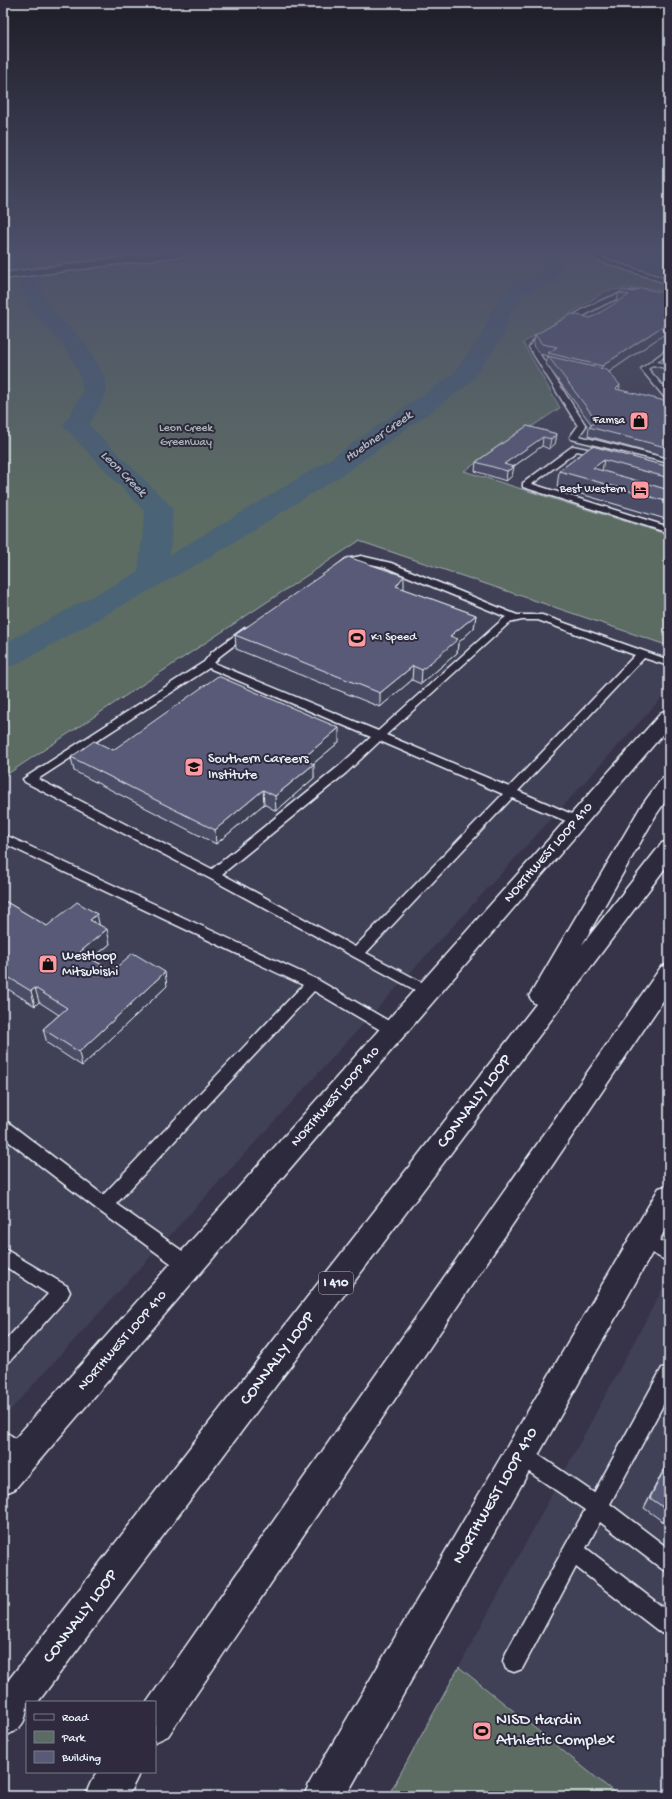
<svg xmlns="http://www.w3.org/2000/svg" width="672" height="1799" font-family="'Gochi Hand',sans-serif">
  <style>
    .built { fill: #413f57 }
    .green { fill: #5c6c64; stroke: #a2aeae }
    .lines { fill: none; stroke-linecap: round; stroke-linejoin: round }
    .river { fill: #4b6376; fill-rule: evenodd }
    .lane-casing { stroke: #e8f1f8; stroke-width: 3 }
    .secondary-casing { stroke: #e8f1f8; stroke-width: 3 }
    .highway-casing { stroke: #e8f1f8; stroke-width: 3 }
    .lane { fill: #2f2a3d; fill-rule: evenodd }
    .secondary { fill: #2f2a3d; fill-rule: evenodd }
    .highway { fill: #2f2a3d; fill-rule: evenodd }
    .wall { fill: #4c4d66; stroke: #e8f1f8 }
    .shaded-wall { fill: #3e3f53; stroke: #e8f1f8 }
    .building { fill: #585a77; stroke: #e8f1f8 }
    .labels { text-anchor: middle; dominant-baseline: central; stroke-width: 4; stroke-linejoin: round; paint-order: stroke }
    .far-poi-label { font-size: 12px; fill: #e8f1f8; stroke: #2f2a3d; text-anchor: end }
    .far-park-label { font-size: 12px; fill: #a9b5b5; stroke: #2f2a3d }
    .far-water-label { font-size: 13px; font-style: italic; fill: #a9b8c4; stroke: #2f2a3d }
    .shield { fill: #2f2a3d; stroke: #b0b5c0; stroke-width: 1 }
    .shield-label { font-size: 13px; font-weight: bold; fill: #e8f1f8 }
    .poi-label { font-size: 14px; fill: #e8f1f8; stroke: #2f2a3d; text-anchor: start }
    .street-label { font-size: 14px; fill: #e8f1f8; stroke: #2f2a3d }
    .near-street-label { font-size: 17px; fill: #e8f1f8; stroke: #2f2a3d }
    .near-poi-label { font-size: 17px; fill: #e8f1f8; stroke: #2f2a3d; text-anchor: start }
  </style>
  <rect width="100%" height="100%" fill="#373449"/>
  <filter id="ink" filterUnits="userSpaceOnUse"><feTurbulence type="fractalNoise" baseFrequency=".025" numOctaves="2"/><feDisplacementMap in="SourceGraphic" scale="8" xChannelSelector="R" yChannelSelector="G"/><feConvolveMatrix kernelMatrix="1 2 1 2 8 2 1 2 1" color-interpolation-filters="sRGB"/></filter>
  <g filter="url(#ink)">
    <g class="built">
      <polygon points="591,252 669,252 669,690 3,1418 3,777 560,408 523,344 618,284 591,258"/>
      <polygon points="669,1277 669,1796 619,1796 459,1667"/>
    </g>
    <g class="green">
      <polygon points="3,252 591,252 592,258 669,283 669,292 649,288 644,289 627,288 606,291 523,343 560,408 464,471 669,535 669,646 359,541 3,777"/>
      <polygon points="459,1667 619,1796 388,1796"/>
    </g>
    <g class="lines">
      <path class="river" d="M39 252H63L61 256 33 268 49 307 86 344 104 375 107 392 89 425 169 504 173 510 170 555 327 461 453 374 481 336 490 314 509 287 539 274 544 259 543 252H561C563 261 560 273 555 281L523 295 510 314 503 337 469 384 345 473 210 557 15 665 3 668V644L138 572 145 512 63 426 83 392 80 375 68 352 30 309 13 266 16 262Z"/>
      <g class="lane-casing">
        <g id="lane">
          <polygon points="594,252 600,252 602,258 669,280 669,284 597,260"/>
          <polygon points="669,253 669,258 665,257 665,255"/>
          <path d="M632 291 649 292 669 296V300C621 289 608 302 568 325L563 324C578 309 611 295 632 291Z"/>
          <polygon points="547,333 549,334 549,336 538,343 535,347 586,426 579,436 669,459 669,463 571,439 570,437 578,426 529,347 533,341"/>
          <polygon points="669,348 669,353 657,362 669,365 669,369 653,365 648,369 669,393 669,399 666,399 641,369"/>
          <polygon points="573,446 606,453 607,455 603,457 577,451 532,484 669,527 669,533 523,487 523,483"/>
          <path d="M361 556 391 563 517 615H542L669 660V666L644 658 518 791 581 818 583 821 581 824H573L512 798 366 953 433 988 435 992 433 996 428 997 209 878 25 782 23 779 204 662 212 652 245 628 249 627 254 630 220 656 214 663 378 731 503 619 506 617 385 567 361 562 352 563 341 570 336 567 346 559ZM522 620H538L635 655 509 787 386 735 509 623ZM209 668 371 737 338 767 212 869 38 779ZM380 741 503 794 355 947 222 874 346 773Z"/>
          <polygon points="3,834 318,980 399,1027 401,1031 399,1035 394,1037 389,1035 314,991 116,1204 195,1260 198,1266 195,1272 189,1274 183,1272 98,1210 3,1137 3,1121 9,1123 103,1195 303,985 3,843"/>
          <polygon points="644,1233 669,1245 669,1262 638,1246 636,1241 638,1236"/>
          <polygon points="3,1248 67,1286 70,1292 67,1298 9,1362 3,1365 3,1343 48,1294 3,1265"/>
          <polygon points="669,1366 669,1394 610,1504 669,1549 669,1572 662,1569 600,1522 586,1548 669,1612 669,1636 661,1633 576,1567 522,1669 514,1672 506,1669 503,1661 506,1653 585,1510 513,1461 510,1454 513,1447 520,1444 527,1447 594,1493 662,1368"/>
          <path d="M3 1431C14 1436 26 1446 31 1457L28 1464 21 1467 14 1464 3 1454Z"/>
        </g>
      </g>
      <g class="secondary-casing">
        <g id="secondary">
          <polygon points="167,252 193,252 188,255 3,279 3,273"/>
          <polygon points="669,710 669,727 15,1489 3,1494 3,1452 662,712"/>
          <polygon points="669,1185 669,1223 346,1796 304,1796 310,1782 659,1188"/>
        </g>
      </g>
      <g class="highway-casing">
        <g id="highway">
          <path d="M669 776V796L656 815 582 945 662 843 669 841V863L38 1702H27C27 1722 22 1729 3 1737V1687L536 1004 533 1002 529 996 533 990 640 808 662 778Z"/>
          <polygon points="669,964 669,992 168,1736 155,1742 155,1702 147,1702 661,967"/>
          <polygon points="98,1772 140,1772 128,1796 85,1796 91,1782"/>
        </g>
      </g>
      <use href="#lane" class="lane"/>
      <use href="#secondary" class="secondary"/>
      <use href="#highway" class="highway"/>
    </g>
    <g class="wall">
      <polygon points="634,292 669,294 669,331 609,372 619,390 669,402 669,458 588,436 589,427 592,425 546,364 548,356 540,354 533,346 535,335 591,318 617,303 618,293"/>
      <polygon points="527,426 557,434 555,444 549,449 542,446 513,467 512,476 506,481 475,471 476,462"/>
      <polygon points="592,446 669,467 669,520 557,487 559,471"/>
      <polygon points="404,589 476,615 474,628 458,643 457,653 421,684 412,680 380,707 236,649 235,635"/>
      <polygon points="339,742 313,764 314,778 276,811 264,804 216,844 74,771 71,757 113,750"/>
      <polygon points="3,900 47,926 100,925 110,944 92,959 112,971 167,986 82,1066 47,1043 43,1029 59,1015 39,1002 35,1006 3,986"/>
      <polygon points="669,1459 669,1526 644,1508"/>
    </g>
    <g class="shaded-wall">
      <polygon points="669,322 669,331 600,378 602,366"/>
      <polygon points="620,385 619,394 616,389"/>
      <polygon points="557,434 555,444 549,449 551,439"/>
      <polygon points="543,437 542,446 507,471 504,464"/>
      <polygon points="604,460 601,476 593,468"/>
      <polygon points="514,467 512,476 506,481 507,471"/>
      <polygon points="404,576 404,590 396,586"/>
      <polygon points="476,615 474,628 458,643 457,653 421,684 422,670 450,636"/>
      <polygon points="413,666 412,680 380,707 380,693"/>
      <polygon points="339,728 339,742 302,773 302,759"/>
      <polygon points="314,764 314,778 276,811 275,796"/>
      <polygon points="263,790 264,804 216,844 215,830"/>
      <polygon points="97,914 100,928 90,920"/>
      <polygon points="107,929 110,944 83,966 80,952"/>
      <polygon points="165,972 167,986 82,1066 79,1052"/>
      <polygon points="35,988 39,1002 35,1006 31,991"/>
    </g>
    <g class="building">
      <polygon points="641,288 669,294 669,322 602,366 548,353 557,347 542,344 535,335 572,314 591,318 629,295 618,293 623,290 634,292"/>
      <polygon points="548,356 607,370 620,385 616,389 669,402 669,448 589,427 597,421"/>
      <polygon points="527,426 557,434 551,439 543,437 504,464 514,467 507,471 476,462"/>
      <polygon points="592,446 669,467 669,478 604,460 593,468 669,490 669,502 559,471"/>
      <polygon points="348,557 404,576 396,586 476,615 450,636 458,639 422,670 413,666 380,693 235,635"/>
      <polygon points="218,676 339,728 302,759 314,764 275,796 263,790 215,830 71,757 94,741 113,750"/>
      <polygon points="3,900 47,926 77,902 97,914 90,920 107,929 80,952 112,971 133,953 165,972 79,1052 43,1029 67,1008 35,988 31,991 3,974"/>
      <polygon points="669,1460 669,1511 650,1498"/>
    </g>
  </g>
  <linearGradient id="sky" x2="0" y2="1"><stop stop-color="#1e1d28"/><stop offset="0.5" stop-color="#4d506a"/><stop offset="1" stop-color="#4d506a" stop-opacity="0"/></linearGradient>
  <rect width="672" height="504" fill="url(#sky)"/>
  <defs>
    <g id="shop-square" transform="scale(1)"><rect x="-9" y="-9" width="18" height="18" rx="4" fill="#ff9aa2" stroke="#2f2a3d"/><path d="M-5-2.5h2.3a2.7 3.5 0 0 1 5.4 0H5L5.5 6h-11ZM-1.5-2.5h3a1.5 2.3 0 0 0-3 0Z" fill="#111"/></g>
    <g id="hotel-square" transform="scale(1)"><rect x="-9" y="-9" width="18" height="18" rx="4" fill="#ff9aa2" stroke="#2f2a3d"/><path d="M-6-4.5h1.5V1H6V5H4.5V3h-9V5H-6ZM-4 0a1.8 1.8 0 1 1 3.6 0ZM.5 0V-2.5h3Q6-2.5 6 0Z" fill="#111"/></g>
    <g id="stadium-square" transform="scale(1)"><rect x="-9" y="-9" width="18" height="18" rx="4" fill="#ff9aa2" stroke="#2f2a3d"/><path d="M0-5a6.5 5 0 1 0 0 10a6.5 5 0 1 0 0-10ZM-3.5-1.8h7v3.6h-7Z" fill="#111"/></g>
    <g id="university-square" transform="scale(1)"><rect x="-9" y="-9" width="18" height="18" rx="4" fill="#ff9aa2" stroke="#2f2a3d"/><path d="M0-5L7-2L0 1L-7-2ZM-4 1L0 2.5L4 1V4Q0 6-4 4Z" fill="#111"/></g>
  </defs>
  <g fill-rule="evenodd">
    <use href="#shop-square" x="639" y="421"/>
    <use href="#hotel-square" x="640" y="490"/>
    <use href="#stadium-square" x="357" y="638"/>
    <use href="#university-square" x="194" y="767"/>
    <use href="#shop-square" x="48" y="964"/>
    <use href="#stadium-square" x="482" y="1731"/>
  </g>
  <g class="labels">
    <g class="far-poi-label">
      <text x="625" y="421">Famsa</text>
      <text x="626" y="490">Best Western</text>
      <text x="371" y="638" text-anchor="start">K1 Speed</text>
    </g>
    <g class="far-park-label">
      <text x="186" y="429">Leon Creek<tspan x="186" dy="14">Greenway</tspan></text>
    </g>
    <g class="far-water-label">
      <text transform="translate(379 437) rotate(-35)">Huebner Creek</text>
      <text transform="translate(123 474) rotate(45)">Leon Creek</text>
    </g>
    <rect class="shield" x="319" y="1272" width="34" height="22" rx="3"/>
    <g class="shield-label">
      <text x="336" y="1283">I 410</text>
    </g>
    <g class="poi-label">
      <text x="208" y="759">Southern Careers<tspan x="208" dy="16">Institute</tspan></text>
      <text x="62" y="956">Westloop<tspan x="62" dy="16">Mitsubishi</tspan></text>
    </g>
    <g class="street-label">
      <text transform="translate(549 853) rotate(-49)">NORTHWEST LOOP 410</text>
      <text transform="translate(336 1097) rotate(-49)">NORTHWEST LOOP 410</text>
      <text transform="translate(123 1341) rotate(-49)">NORTHWEST LOOP 410</text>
    </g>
    <g class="near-street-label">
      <text transform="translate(475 1102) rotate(-53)">CONNALLY LOOP</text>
      <text transform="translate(278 1359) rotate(-53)">CONNALLY LOOP</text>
      <text transform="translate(496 1496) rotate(-60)">NORTHWEST LOOP 410</text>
      <text transform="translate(81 1617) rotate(-53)">CONNALLY LOOP</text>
    </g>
    <g class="near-poi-label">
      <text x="496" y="1721">NISD Hardin<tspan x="496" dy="20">Athletic Complex</tspan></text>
    </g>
  </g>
  <rect width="672" height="1799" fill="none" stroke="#2f2a3d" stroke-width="16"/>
  <rect x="8" y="8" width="656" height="1783" fill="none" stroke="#e8f1f8" stroke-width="1.5" filter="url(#ink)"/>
  <rect x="26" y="1701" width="130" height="72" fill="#2f2a3d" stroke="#797a88"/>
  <rect x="34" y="1714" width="20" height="6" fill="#2f2a3d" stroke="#797a88"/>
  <text x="62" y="1721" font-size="12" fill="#e8f1f8">Road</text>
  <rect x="34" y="1731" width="20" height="12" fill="#5c6c64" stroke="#797a88"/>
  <text x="62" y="1741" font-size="12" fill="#e8f1f8">Park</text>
  <rect x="34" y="1751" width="20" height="12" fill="#585a77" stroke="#797a88"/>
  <text x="62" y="1761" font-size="12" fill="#e8f1f8">Building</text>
</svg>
